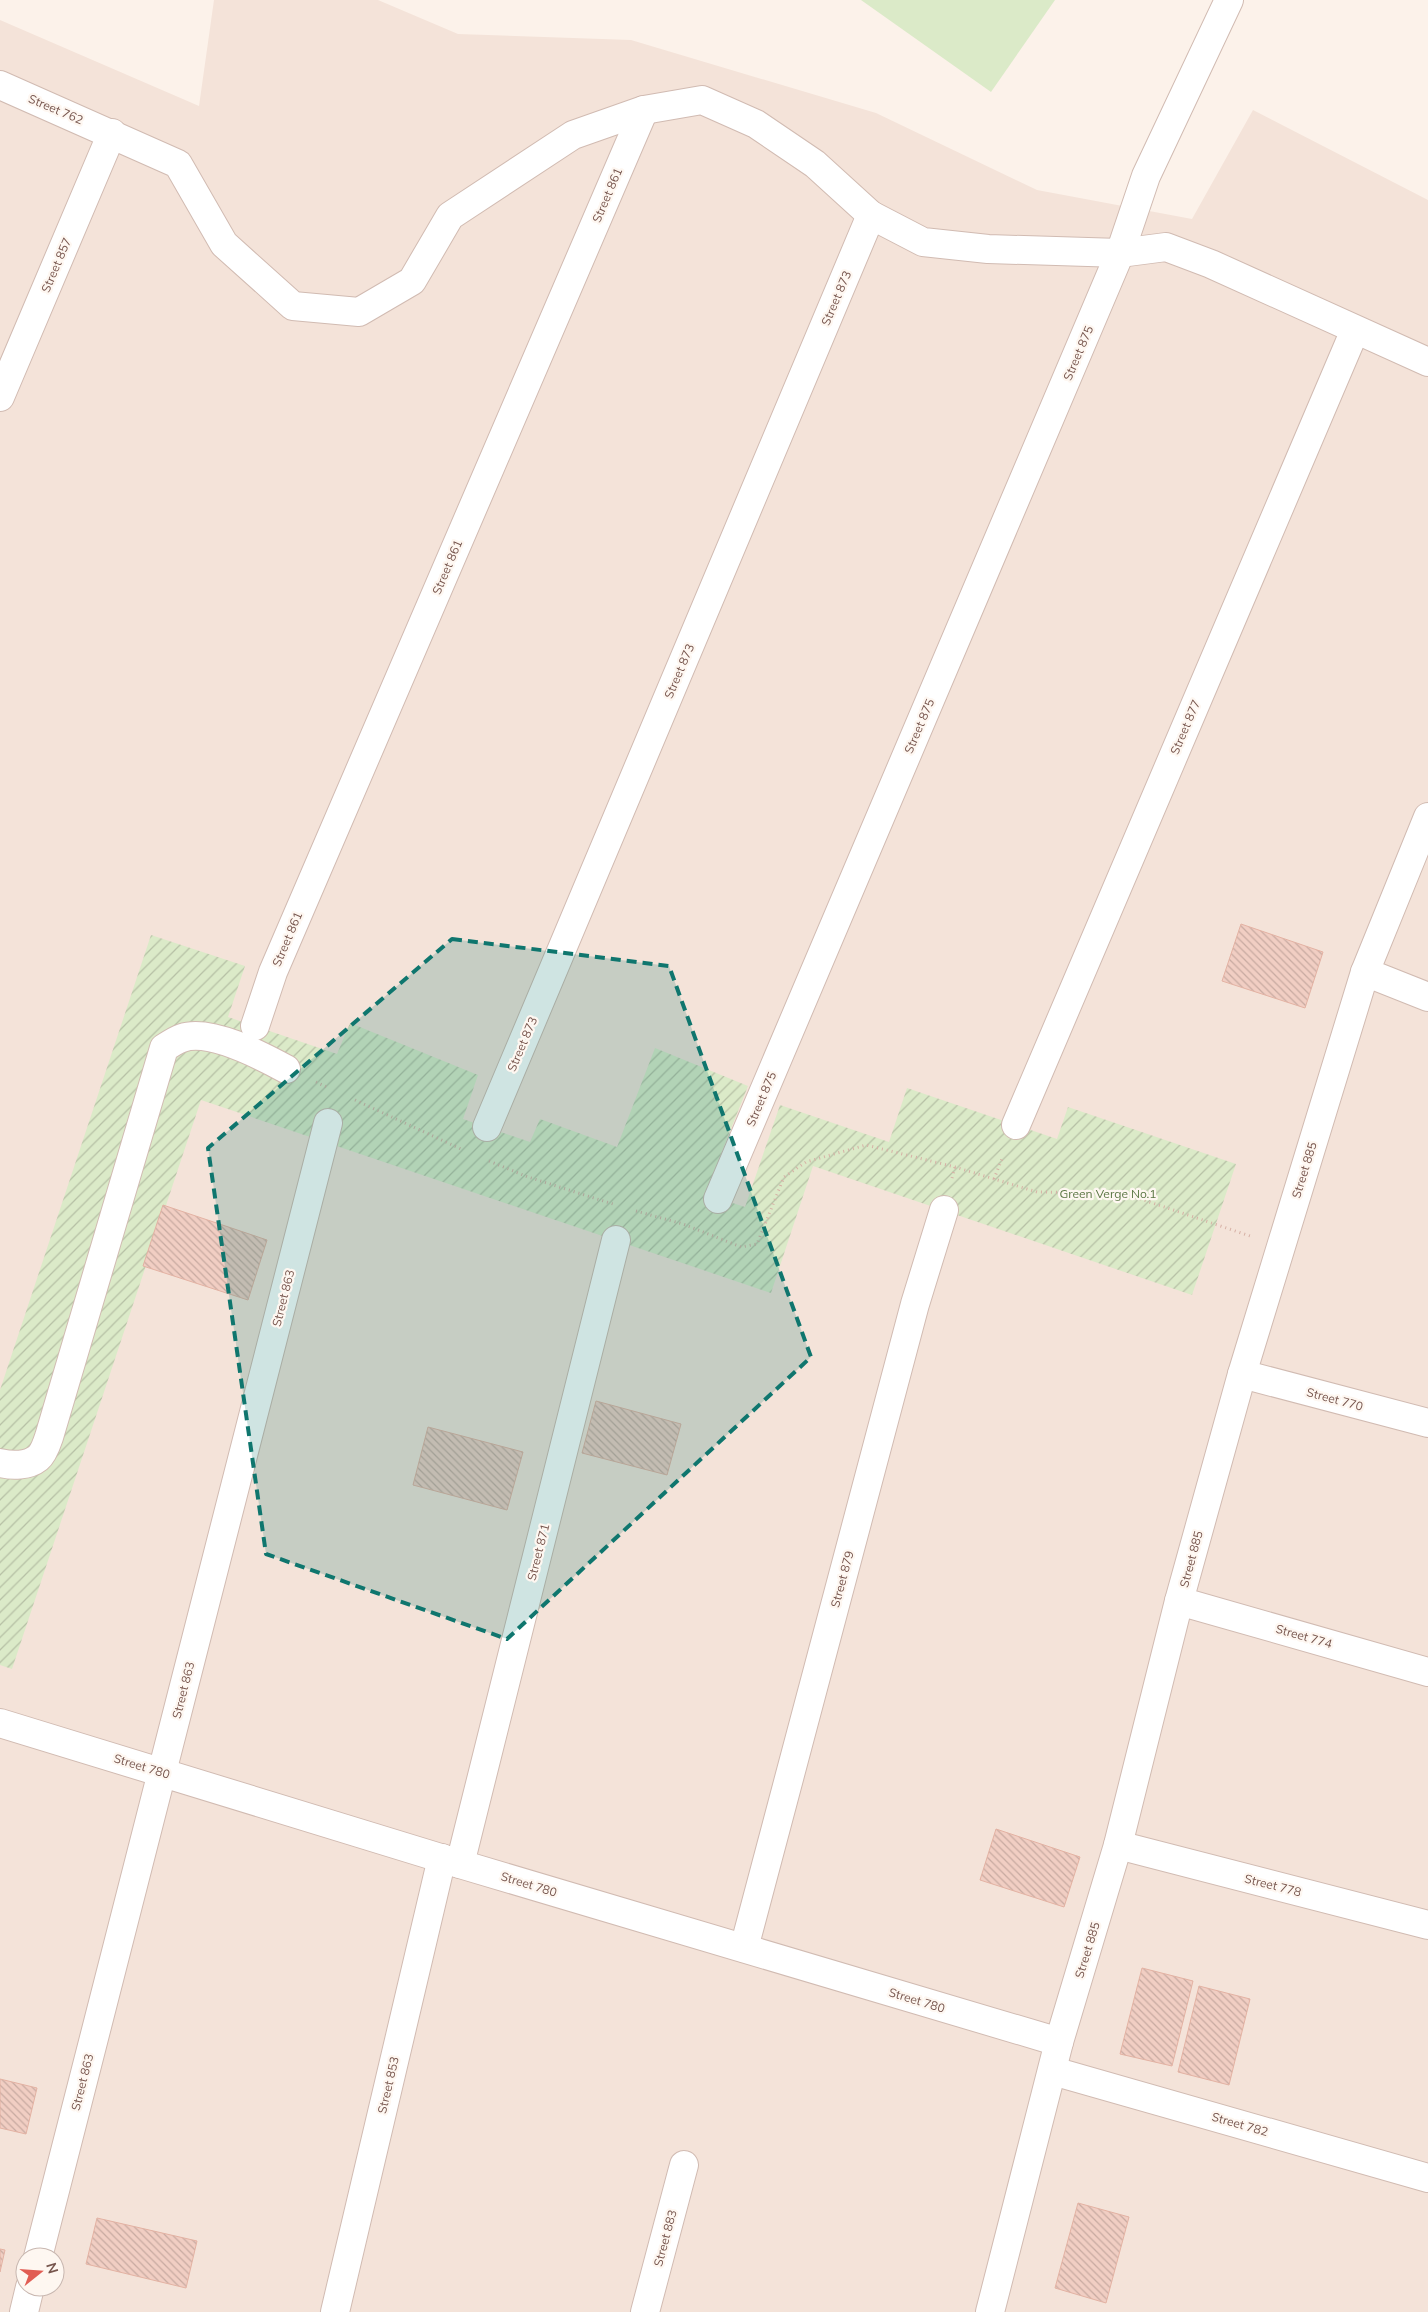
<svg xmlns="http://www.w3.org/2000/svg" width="1428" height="2312" font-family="Mulish,sans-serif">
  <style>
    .residential { fill: #f4e3d9; fill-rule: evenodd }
    .park { fill: #dbeac8 }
    .garden { fill: url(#garden-furrows) }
    .building { fill: url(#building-back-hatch); stroke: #e3b2a3 }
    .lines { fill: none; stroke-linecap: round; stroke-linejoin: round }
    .street-casing { stroke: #d1bbb2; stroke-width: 30 }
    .path { stroke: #d6b0a5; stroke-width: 3; stroke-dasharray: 1 4; stroke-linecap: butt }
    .street { stroke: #fff; stroke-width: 28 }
    .marked { fill: #0f766e; fill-opacity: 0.2; stroke: #0f766e; stroke-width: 4; stroke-dasharray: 10 6; stroke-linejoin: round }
    .labels { text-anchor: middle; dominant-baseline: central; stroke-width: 4.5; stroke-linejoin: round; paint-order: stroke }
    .street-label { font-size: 12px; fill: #77564e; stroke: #fef7f1 }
    .park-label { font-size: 12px; fill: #5a7643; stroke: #fef7f1 }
  </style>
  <defs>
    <pattern id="garden-furrows" width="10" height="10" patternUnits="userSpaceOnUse" patternTransform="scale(1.25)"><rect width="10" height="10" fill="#dbeac8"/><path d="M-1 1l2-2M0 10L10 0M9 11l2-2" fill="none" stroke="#b6c0a5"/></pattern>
    <pattern id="building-back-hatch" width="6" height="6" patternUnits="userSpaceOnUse" patternTransform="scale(1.25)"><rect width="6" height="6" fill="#f1cec3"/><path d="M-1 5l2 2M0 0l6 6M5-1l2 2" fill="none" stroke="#c8aaa1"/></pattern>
  </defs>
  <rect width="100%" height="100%" fill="#fcf2ea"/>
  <path class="residential" d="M214 0H378L458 34 631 40 876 113 1037 190 1192 219 1253 110 1428 200V2312H0V20L199 106ZM25 2257H55V2287H25Z"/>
  <polygon class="park" points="861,0 1055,0 991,92"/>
  <polygon class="garden" points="151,935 245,966 228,1017 337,1054 350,1023 478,1075 463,1119 530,1142 540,1119 617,1147 655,1048 748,1086 705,1194 745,1207 780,1105 889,1142 907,1088 1057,1139 1068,1107 1236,1164 1192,1295 813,1166 771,1293 201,1100 12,1669 0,1665 0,1390"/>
  <g class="building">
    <polygon points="1241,924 1323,952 1305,1008 1222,981"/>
    <polygon points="163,1205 267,1240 248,1300 143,1266"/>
    <polygon points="596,1401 681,1424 667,1475 582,1453"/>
    <polygon points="428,1427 523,1452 507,1510 413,1485"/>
    <polygon points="996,1829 1080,1857 1064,1907 980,1880"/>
    <polygon points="1142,1968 1193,1981 1172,2066 1120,2054"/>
    <polygon points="1199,1986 1250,1999 1229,2085 1178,2072"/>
    <polygon points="0,2079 37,2088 26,2134 0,2128"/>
    <polygon points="1078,2203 1129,2217 1106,2303 1055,2288"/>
    <polygon points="97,2218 197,2241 186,2288 86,2264"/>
    <polygon points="0,2249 5,2250 0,2272"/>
  </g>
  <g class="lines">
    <g class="street-casing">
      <g id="street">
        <polyline points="0,85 178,164 224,244 293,306 359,312 412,281 450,216 573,135 644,110 702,100 756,124 815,164 871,215 923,242 988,249 1120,253 1166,247 1211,264 1428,362"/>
        <polyline points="0,397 112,133"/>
        <polyline points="1365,972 1428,997"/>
        <polyline points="255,1026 273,972 644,110"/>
        <polyline points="1016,1125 1355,330"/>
        <polyline points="487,1127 871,215"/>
        <polyline points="718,1199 1120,253 1146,176 1229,0"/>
        <polyline points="1242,1374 1428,1423"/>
        <path d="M0 1463C12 1466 28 1466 38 1458 43 1454 47 1443 49 1437L164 1048C170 1044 176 1040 182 1038 210 1028 262 1056 286 1069"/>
        <polyline points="1179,1601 1428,1672"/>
        <polyline points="0,1723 460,1864 1059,2042"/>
        <polyline points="1118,1845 1428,1925"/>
        <polyline points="460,1864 616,1240"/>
        <polyline points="744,1948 915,1304 944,1210"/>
        <polyline points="1053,2071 1428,2178"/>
        <polyline points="38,2257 328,1123"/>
        <polyline points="24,2312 30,2287"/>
        <polyline points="335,2312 442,1858"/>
        <polyline points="645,2312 684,2165"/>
        <polyline points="990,2312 1059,2042 1118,1845 1179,1601 1242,1374 1365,972 1428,817"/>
      </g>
    </g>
    <g class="path">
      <polyline points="316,1082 329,1088"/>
      <polyline points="355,1100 461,1149"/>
      <polyline points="489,1161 528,1177 616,1205"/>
      <polyline points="952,1178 955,1167"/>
      <polyline points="994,1179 1003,1156"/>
      <polyline points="636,1211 683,1224 741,1247 757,1244 784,1177 806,1162 866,1145 955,1167 1037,1192 1123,1193 1250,1236"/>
    </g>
    <use href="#street" class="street"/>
  </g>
  <path class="marked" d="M452 939 669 966 811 1357 507 1639 266 1554 208 1148Z"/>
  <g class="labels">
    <g class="street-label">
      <text transform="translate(56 109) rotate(23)">Street 762</text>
      <text transform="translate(607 195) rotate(-67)">Street 861</text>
      <text transform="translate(56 265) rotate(-67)">Street 857</text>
      <text transform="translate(836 298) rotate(-67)">Street 873</text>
      <text transform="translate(1078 353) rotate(-67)">Street 875</text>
      <text transform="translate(447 567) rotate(-67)">Street 861</text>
      <text transform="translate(679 671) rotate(-67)">Street 873</text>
      <text transform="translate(919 726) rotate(-67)">Street 875</text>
      <text transform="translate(1185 727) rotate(-67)">Street 877</text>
      <text transform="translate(287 939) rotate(-67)">Street 861</text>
      <text transform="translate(522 1044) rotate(-67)">Street 873</text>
      <text transform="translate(761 1099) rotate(-67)">Street 875</text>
      <text transform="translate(1304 1170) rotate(-73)">Street 885</text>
      <text transform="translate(283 1298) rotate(-76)">Street 863</text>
      <text transform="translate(1335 1399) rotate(15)">Street 770</text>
      <text transform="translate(538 1552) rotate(-76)">Street 871</text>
      <text transform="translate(1191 1559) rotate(-75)">Street 885</text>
      <text transform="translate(842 1579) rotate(-75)">Street 879</text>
      <text transform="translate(1304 1636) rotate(16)">Street 774</text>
      <text transform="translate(183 1690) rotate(-76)">Street 863</text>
      <text transform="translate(142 1766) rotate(17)">Street 780</text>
      <text transform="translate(529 1884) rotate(17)">Street 780</text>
      <text transform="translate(1273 1885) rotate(14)">Street 778</text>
      <text transform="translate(1087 1950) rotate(-73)">Street 885</text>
      <text transform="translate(917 2000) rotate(17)">Street 780</text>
      <text transform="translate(82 2082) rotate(-76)">Street 863</text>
      <text transform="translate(388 2085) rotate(-77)">Street 853</text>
      <text transform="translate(1240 2124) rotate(16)">Street 782</text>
      <text transform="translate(665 2238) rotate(-75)">Street 883</text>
    </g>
    <g class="park-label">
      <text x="1108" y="1193">Green Verge No.1</text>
    </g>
  </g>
  <g transform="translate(40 2272) rotate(73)"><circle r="24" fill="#fef7f1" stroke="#c8b7b0"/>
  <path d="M0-4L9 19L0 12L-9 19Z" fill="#e15d54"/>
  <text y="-8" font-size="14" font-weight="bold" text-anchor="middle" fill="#77564e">N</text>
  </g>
</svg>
